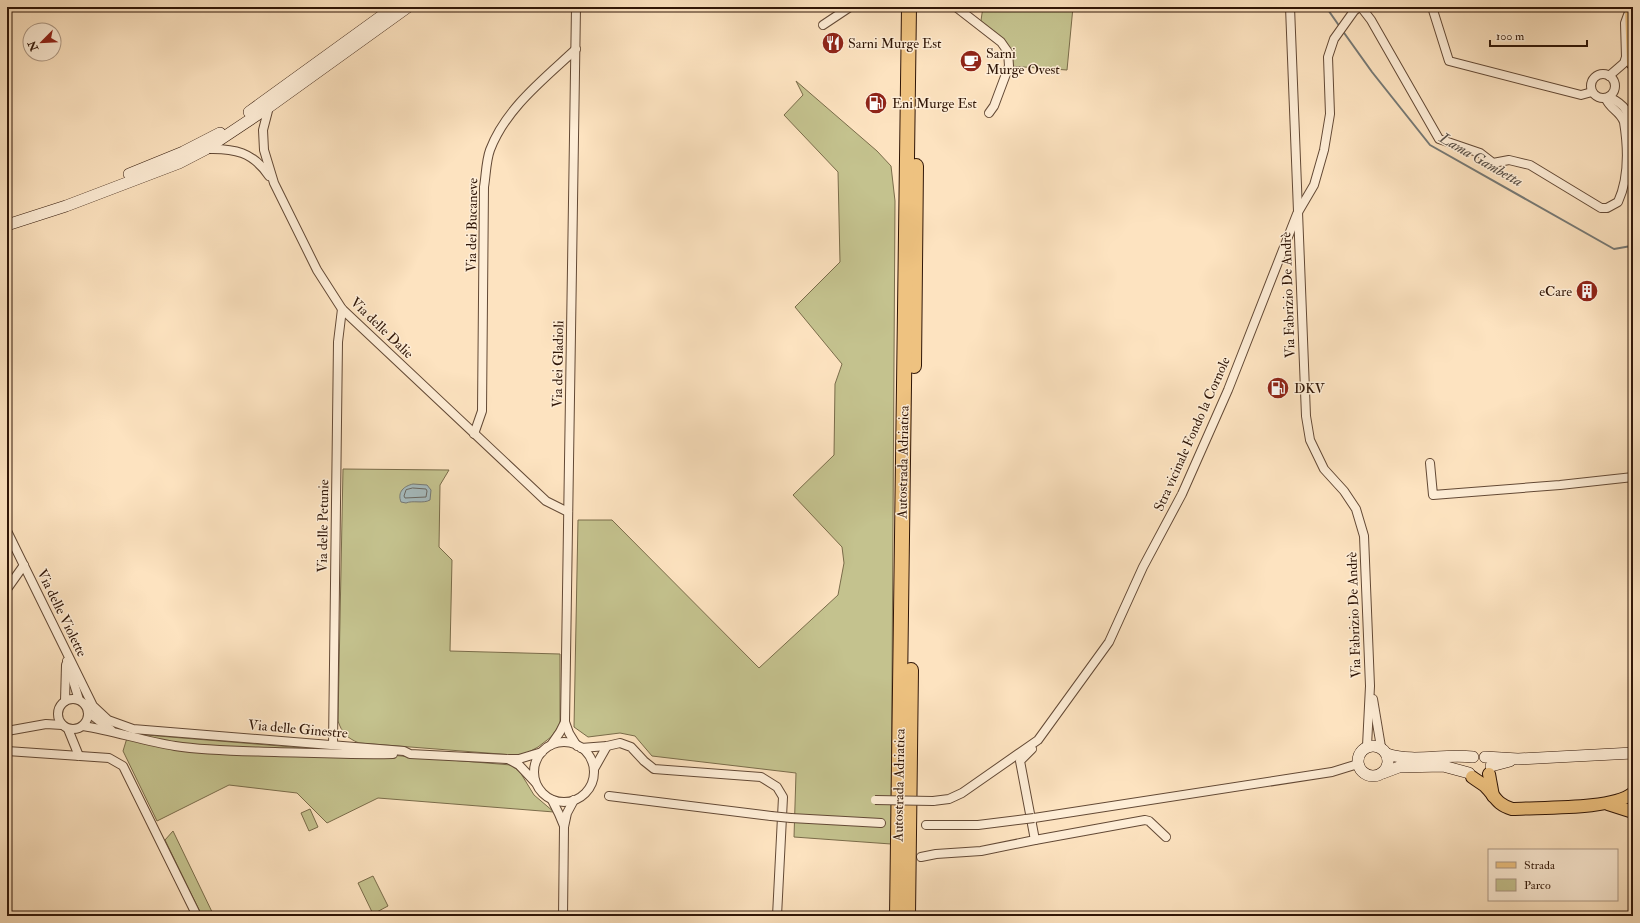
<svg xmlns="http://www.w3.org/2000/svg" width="1640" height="923" font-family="'IM FELL Double Pica',serif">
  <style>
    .green { fill: #c4c28e; stroke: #7a6c4a }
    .water { fill: #a5bbbe; stroke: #767975 }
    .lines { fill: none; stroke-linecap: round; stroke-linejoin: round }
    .shore { stroke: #6a6862; stroke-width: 1 }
    .stream { stroke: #767975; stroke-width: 2 }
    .minor-casing { stroke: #634935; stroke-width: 10 }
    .secondary-casing { stroke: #301607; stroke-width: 12 }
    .primary-casing { stroke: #301607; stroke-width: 14 }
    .motorway-casing { stroke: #301607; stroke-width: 16 }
    .minor { stroke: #feedd6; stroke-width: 8 }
    .secondary { stroke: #feedd6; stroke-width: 11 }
    .primary { stroke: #eec280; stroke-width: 12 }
    .motorway { stroke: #eec280; stroke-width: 14 }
    .minor-bridge-casing { stroke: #634935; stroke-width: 10; stroke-linecap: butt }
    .minor-bridge { stroke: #feedd6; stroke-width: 8 }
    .labels { text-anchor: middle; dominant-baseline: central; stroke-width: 3; stroke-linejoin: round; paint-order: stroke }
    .poi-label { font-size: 14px; fill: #301607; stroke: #feedd6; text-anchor: start }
    .street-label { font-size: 14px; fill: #301607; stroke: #feedd6 }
    .water-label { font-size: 15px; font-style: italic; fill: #595047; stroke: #feedd6 }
  </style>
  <rect width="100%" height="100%" fill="#fde3c0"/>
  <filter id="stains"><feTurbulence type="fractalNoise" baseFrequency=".005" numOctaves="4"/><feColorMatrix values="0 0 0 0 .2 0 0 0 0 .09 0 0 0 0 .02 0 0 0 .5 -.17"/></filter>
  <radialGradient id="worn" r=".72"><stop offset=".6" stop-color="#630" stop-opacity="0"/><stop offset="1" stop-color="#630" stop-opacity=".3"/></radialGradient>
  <g class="green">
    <polygon points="983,7 1073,7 1067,70 1009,66 1008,52 980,27"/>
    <polygon points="796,81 877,151 891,166 895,201 891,844 794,837 796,773 652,756 635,736 620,733 588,737 574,727 578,520 612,520 759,668 838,595 844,563 842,547 793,495 834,455 835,384 842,364 795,307 840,262 838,172 784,115 803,95"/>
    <path d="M343 469 449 470 440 485 439 547 452 560 450 651 560 654V724L551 737 538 747 525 754 513 755 359 743C347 738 342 733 338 721Z"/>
    <polygon points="134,734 511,765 520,772 534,795 554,812 378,798 327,823 297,793 229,785 157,821 123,751 127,738"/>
    <polygon points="310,809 318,827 309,831 301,813"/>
    <polygon points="173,831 214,916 202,916 165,840"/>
    <polygon points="373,876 388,906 373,914 358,883"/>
  </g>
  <path class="water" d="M413 484 427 485 431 490 430 500C423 504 413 500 406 503L401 502C397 492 404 486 413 484Z"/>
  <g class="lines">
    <polygon class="shore" points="413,488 426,489 427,491 426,497 405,498 404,496 406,490"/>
    <g class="stream">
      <polyline points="1326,7 1340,27"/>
      <polyline points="1342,30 1372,72 1430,145 1614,249 1631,246"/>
    </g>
    <g class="minor-casing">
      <g id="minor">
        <polyline points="576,7 565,722 569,733 577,746"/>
        <polyline points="956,7 1001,42 1008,52 1009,66 994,106 989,113"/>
        <polyline points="1290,7 1306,416 1310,440 1324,469 1344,491 1356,509 1364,536 1370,686 1367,746"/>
        <path d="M1361 7 1371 20 1439 139 1480 153 1493 163 1509 160 1530 165 1601 208H1607L1618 202C1629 178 1628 147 1624 122 1620 111 1610 109 1606 99"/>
        <polyline points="1432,7 1449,61 1581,95 1592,92"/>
        <polyline points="823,25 850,7"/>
        <circle cx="1603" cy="86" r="12"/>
        <polyline points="1609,76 1624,63 1626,57 1625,23 1629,12"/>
        <path d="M1609 97C1634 109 1626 118 1633 140"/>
        <polyline points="269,107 263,130 264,150 274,183 317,270 342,309 546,501 568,512"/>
        <path d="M207 149C234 148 253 152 269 176"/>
        <path d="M474 434 482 411 484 187C486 175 486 161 490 150 506 108 544 79 576 49"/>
        <polyline points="1430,463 1433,495 1560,485 1633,477"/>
        <polyline points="7,531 93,706 108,720 133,729 404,751 410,754 507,759 519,759 542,752"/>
        <polyline points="7,589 24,565"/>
        <polyline points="67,661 79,700"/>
        <circle cx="73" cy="714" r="15"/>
        <polyline points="1373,699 1381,747"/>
        <polyline points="65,701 66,665"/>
        <polyline points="88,712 111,730"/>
        <path d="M83 726C114 731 144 741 175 746 208 751 242 751 275 752 314 753 354 755 393 754"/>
        <polyline points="68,729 79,756"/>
        <polyline points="7,731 46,724 62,725"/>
        <circle cx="564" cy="772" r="30"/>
        <polyline points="333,745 338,342 342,309"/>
        <polyline points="551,745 560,732 565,722"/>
        <polyline points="581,748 607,746 620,743 631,747 644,761 654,769 761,777 777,787 783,797 777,916"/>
        <polyline points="1032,749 1020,761 1035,840"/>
        <polyline points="7,751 109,758 123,766 197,916"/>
        <polyline points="508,759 519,765 535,782"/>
        <polyline points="594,769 607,746"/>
        <polyline points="609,796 771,816"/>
        <polyline points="552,800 559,814 564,826"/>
        <polyline points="933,801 949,799 962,793 1038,740 1109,642 1143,567 1182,494 1228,390 1297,214 1314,185 1324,150 1330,114 1328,57 1334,39 1354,11 1359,7"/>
        <polyline points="791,818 881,823"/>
        <polyline points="1034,818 1332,772 1358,764"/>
        <polyline points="926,825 978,825 1026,819"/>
        <polyline points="921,857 936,854 981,851 1035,840 1145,820 1149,821 1166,837"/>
        <polyline points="563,916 564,827 567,813 574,800"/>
      </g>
    </g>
    <g class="secondary-casing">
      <g id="secondary">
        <polyline points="249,112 394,7"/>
        <polyline points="129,174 183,152 220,133"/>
        <polyline points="7,225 66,206 179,163 206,149 269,107 408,7"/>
        <circle cx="1373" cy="761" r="15"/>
        <path d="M1387 754C1415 763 1444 753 1473 757"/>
        <polyline points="1485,757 1518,759 1633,753"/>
        <polyline points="1491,766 1510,761"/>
        <polyline points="1383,773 1399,767 1443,766 1469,773"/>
      </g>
    </g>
    <g class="primary-casing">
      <g id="primary">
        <polyline points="1631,7 1633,64"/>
        <polyline points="1489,774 1493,796"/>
        <path d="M1472 777C1476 780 1481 783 1485 786 1496 797 1496 804 1512 809 1540 807 1613 810 1633 793"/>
        <polyline points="1608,804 1633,812"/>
      </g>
    </g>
    <g class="motorway-casing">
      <g id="motorway">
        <polyline points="914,366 916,166"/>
        <polyline points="897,916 909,7"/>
        <polyline points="908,916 911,670"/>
      </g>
    </g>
    <use href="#minor" class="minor"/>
    <use href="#secondary" class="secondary"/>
    <use href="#primary" class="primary"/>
    <use href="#motorway" class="motorway"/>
    <g class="minor-bridge-casing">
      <g id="minor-bridge">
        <polyline points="875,800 933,801"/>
        <polyline points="771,816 791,818"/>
        <polyline points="1026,819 1034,818"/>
      </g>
    </g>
    <use href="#minor-bridge" class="minor-bridge"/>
  </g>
  <defs>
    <g id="restaurant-disc" transform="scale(1.15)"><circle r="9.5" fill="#8f2418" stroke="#feedd6"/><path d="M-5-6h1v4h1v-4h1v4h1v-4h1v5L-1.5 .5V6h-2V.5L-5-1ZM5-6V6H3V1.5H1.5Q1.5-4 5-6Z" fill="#fff"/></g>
    <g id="cafe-disc" transform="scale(1.15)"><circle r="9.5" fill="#8f2418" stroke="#feedd6"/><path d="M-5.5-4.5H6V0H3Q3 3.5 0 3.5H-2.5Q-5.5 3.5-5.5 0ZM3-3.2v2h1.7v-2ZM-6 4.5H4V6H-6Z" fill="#fff"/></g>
    <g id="fuel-disc" transform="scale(1.15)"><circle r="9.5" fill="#8f2418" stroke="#feedd6"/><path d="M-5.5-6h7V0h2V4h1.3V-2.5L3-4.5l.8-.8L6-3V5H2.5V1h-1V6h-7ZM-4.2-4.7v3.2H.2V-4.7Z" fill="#fff"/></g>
    <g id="building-disc" transform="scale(1.15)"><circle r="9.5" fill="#8f2418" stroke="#feedd6"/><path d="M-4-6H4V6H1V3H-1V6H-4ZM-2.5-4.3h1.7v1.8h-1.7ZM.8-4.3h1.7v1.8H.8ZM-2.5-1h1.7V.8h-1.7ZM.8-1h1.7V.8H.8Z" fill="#fff"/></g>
  </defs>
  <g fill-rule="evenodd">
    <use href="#restaurant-disc" x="833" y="43"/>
    <use href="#cafe-disc" x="971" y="61"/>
    <use href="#fuel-disc" x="876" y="103"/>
    <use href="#building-disc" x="1587" y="291"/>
    <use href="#fuel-disc" x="1278" y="388"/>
  </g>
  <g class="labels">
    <g class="poi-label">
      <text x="848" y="43">Sarni Murge Est</text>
      <text x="986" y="53">Sarni<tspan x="986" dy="16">Murge Ovest</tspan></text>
      <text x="892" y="103">Eni Murge Est</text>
      <text x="1572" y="291" text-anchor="end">eCare</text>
      <text x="1294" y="388">DKV</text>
    </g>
    <g class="street-label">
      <text transform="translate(472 225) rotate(-89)">Via dei Bucaneve</text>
      <text transform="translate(1288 295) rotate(-92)">Via Fabrizio De Andrè</text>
      <text transform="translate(382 328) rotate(44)">Via delle Dalie</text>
      <text transform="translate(558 364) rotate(-89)">Via dei Gladioli</text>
      <text transform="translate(1192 434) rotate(-66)">Stra vicinale Fondo la Cornole</text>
      <text transform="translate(903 462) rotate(-89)">Autostrada Adriatica</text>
      <text transform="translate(323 526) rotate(-89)">Via delle Petunie</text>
      <text transform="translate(62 613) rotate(64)">Via delle Violette</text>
      <text transform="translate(1354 615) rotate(-92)">Via Fabrizio De Andrè</text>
      <text transform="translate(298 729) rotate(5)">Via delle Ginestre</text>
      <text transform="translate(899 785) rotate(-89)">Autostrada Adriatica</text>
    </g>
    <g class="water-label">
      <text transform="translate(1481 160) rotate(30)">Lama Gambetta</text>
    </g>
  </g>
  <rect width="1640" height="923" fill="none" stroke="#fde3c0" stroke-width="24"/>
  <rect x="8" y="8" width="1624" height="907" fill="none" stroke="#301607" stroke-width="2"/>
  <rect x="12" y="12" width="1616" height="899" fill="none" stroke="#301607"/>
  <rect x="1488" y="849" width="130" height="52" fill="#feedd6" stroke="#ac9783"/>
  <rect x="1496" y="862" width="20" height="6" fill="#eec280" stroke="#ac9783"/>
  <text x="1524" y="869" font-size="12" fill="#301607">Strada</text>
  <rect x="1496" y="879" width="20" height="12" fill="#c4c28e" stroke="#ac9783"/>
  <text x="1524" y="889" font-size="12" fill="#301607">Parco</text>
  <g transform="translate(42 42) rotate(246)"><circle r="19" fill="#feedd6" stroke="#ac9783"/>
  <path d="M0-3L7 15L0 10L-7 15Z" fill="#8f2418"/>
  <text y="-6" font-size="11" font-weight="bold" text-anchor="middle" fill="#301607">N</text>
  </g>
  <path d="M1490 40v6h97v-6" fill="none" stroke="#301607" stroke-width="2"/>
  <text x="1496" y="40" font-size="12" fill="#301607" stroke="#feedd6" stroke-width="3" paint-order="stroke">100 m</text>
  <rect width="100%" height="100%" filter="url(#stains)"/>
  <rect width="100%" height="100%" fill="url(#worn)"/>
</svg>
